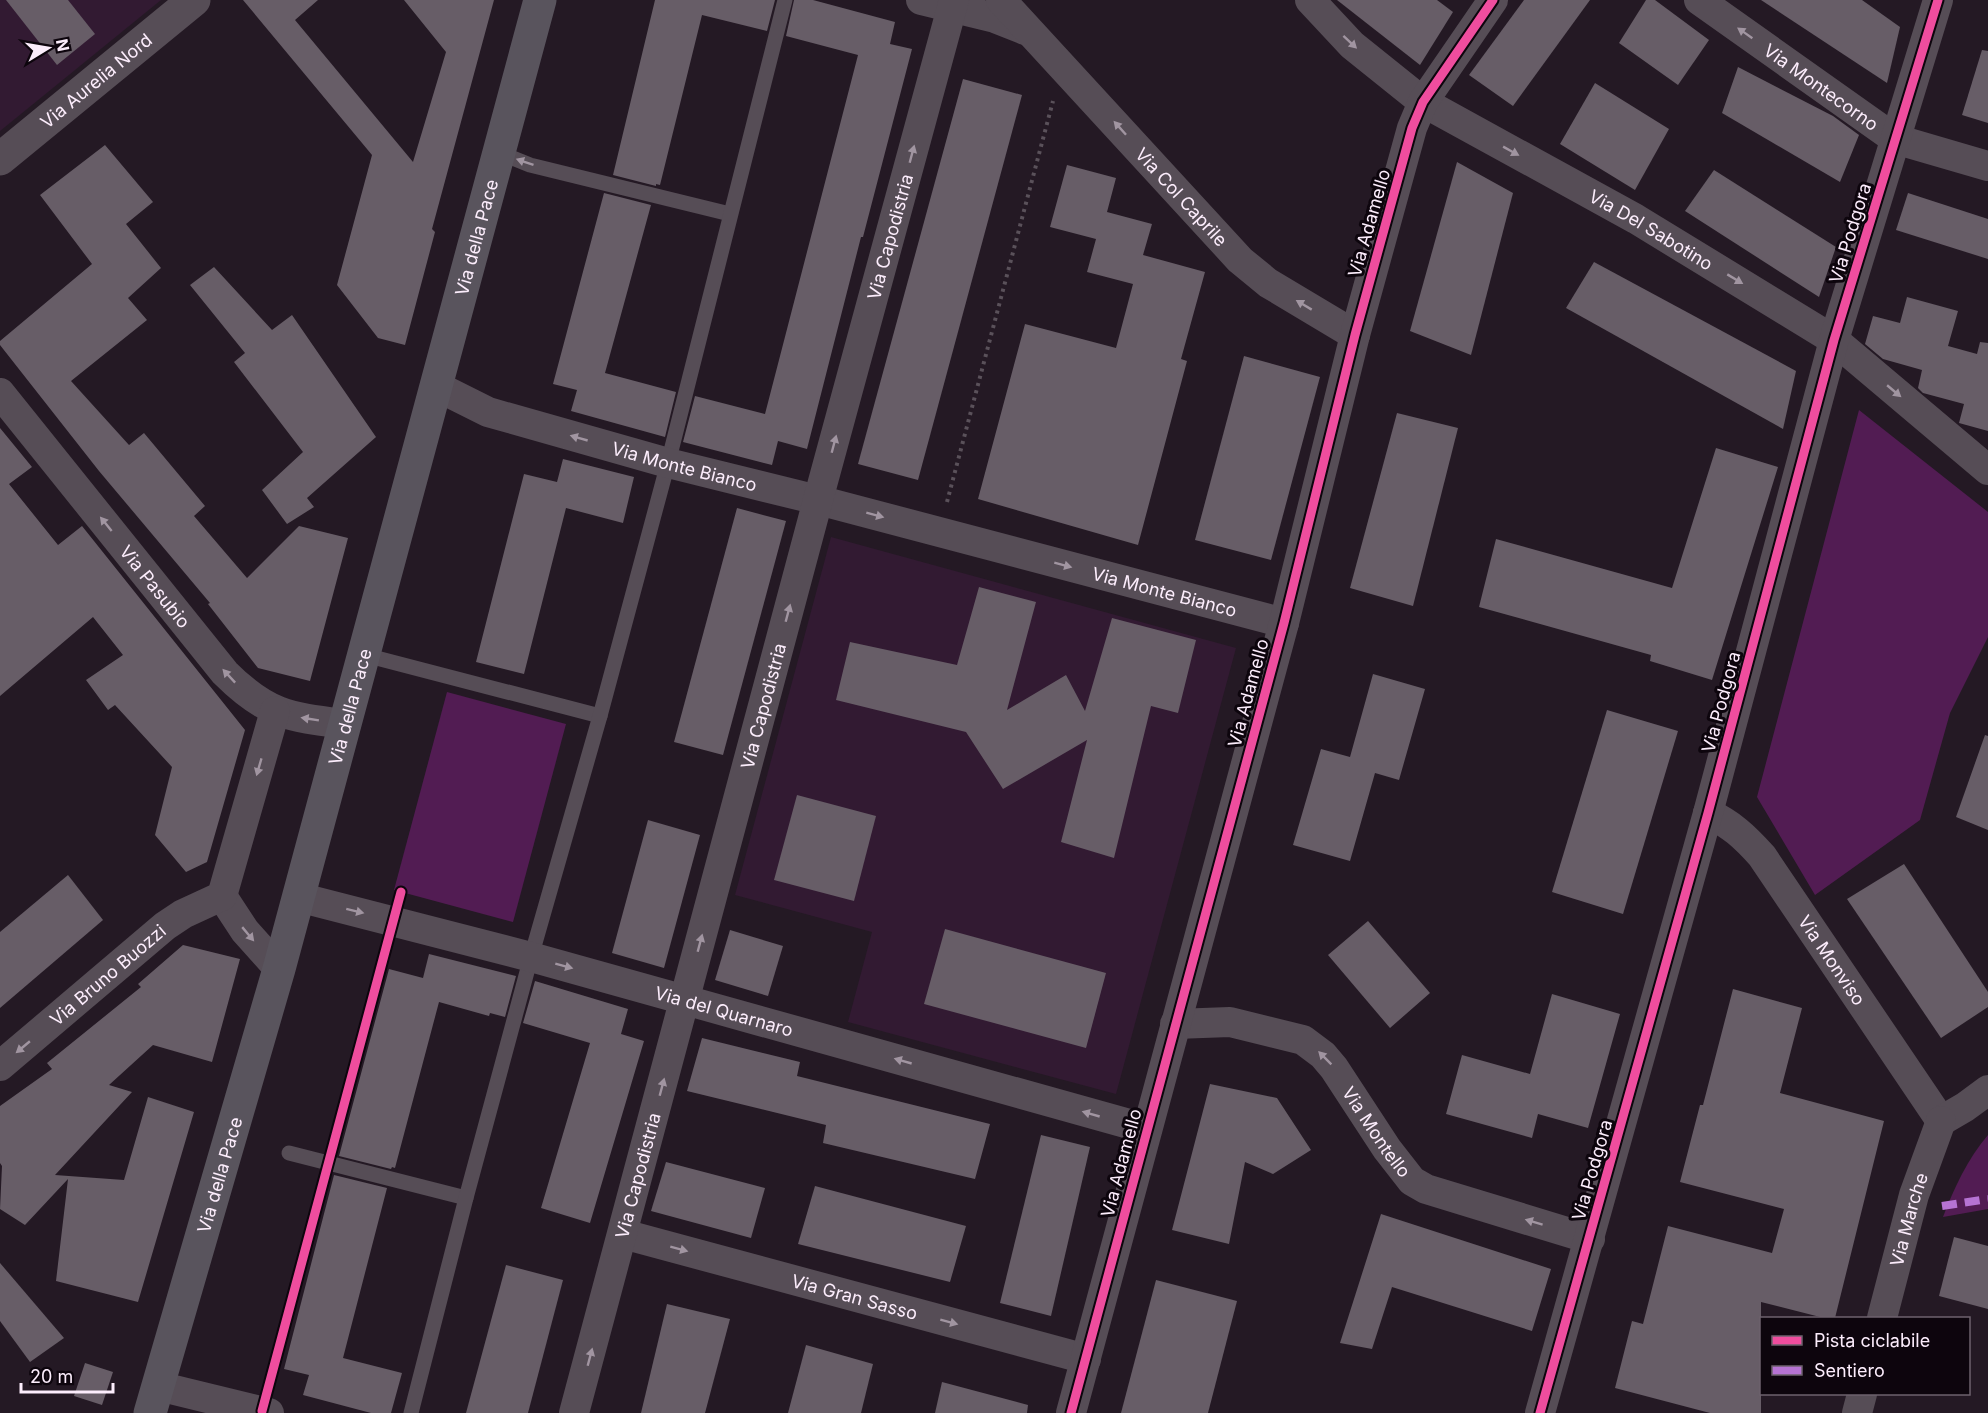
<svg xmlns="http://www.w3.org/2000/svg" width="1988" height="1413" font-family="Inter,sans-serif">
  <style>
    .built { fill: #321a32 }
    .green { fill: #521c53 }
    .building { fill: #675d67 }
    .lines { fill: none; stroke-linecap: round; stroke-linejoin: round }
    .path { stroke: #5a515a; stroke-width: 4; stroke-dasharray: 3 4.5; stroke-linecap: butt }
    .service { stroke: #564d56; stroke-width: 15 }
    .minor { stroke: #564d56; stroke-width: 30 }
    .tertiary { stroke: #564d56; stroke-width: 33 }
    .secondary { stroke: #59545d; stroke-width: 33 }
    .quiet { stroke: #b673d3; stroke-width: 8; stroke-dasharray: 15 8; stroke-linecap: butt }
    .cycleway-casing { stroke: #0d050d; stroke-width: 13 }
    .cycleway { stroke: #ef4d9e; stroke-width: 9 }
    .oneway { fill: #a195a1 }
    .labels { text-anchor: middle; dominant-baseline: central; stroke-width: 6; stroke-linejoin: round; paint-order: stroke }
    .street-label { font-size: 18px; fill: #fcedfc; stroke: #0d050d }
  </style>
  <rect width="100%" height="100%" fill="#241924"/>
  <g class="built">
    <polygon points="0,0 161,0 0,131"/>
    <polygon points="831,537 1236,648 1116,1094 848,1022 872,932 735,895"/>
  </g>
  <g class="green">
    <polygon points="1859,410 1988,512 1988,637 1950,713 1920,820 1815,895 1757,797"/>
    <polygon points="447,692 566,724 513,922 394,890"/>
    <path d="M1988 1135V1209L1943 1217C1954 1188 1968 1158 1988 1135Z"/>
  </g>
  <g class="building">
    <polygon points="6,0 68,0 95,34 57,65"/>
    <polygon points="243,0 318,0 295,20 413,162 446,52 404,0 494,0 432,229 435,232 405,345 378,338 337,285 372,155"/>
    <polygon points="655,0 775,0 767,31 702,15 660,185 656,184 656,186 613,175"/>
    <polygon points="794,0 813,0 895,22 890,44 912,49 863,237 861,237 807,449 778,441 772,465 683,442 695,396 765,414 858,55 786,36"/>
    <polygon points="1337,0 1437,0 1453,12 1420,65"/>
    <polygon points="1524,0 1590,0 1513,106 1469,75"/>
    <polygon points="1646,0 1655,0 1709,40 1678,85 1619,43"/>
    <polygon points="1761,0 1862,0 1900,27 1887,83"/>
    <polygon points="1982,50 1988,51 1988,123 1962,115"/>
    <polygon points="1738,67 1833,116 1859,135 1840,182 1722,113"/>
    <polygon points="963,79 1022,95 918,480 858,464"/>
    <polygon points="1595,83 1669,129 1635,190 1560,144"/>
    <polygon points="105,145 153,202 126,224 161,268 128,298 147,320 71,381 129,445 144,433 205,506 194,516 247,578 299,526 348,538 310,681 258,668 208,604 210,603 99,471 0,345 0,341 92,264 40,195"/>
    <polygon points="1457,162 1513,193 1471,355 1410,331"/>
    <polygon points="1067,165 1116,178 1107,212 1152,224 1143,255 1205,272 1181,359 1187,361 1138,545 978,499 1025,324 1116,348 1133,284 1087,272 1096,239 1050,227"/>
    <polygon points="1714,170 1836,247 1819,297 1685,211"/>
    <polygon points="604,193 651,205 605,373 676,392 665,437 571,411 577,390 553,384"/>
    <polygon points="1908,193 1988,219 1988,259 1896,230"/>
    <polygon points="1594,262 1796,371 1783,429 1566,308"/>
    <polygon points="214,267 272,330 292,315 376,437 307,498 314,507 287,524 262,490 303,452 234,362 245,353 190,285"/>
    <polygon points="1907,297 1958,311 1948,346 1977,354 1980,342 1988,343 1988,431 1959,423 1964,404 1923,393 1918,388 1922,370 1883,359 1865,344 1873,316 1900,323"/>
    <polygon points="1244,356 1320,377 1271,560 1195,540"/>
    <polygon points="1397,413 1458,428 1413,606 1350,588"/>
    <polygon points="0,428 32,467 9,484 58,545 82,526 245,730 207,862 186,872 155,835 172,767 115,705 108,710 86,680 123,655 93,617 0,696"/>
    <polygon points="1716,448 1778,467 1712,680 1650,661 1651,655 1479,607 1496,539 1672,588"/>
    <polygon points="563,459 634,477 623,523 566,508 524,674 476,662 524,474 557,482"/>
    <polygon points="737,508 786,521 723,755 674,742"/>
    <polygon points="979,587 1036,602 1007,710 1066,675 1085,711 1112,618 1196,640 1178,713 1151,706 1114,858 1061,842 1087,740 1003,789 966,732 836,700 850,642 957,665"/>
    <polygon points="1373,674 1425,689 1399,780 1375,773 1350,861 1293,845 1321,749 1350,757"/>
    <polygon points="1607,710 1678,731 1623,914 1552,892"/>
    <polygon points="1985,735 1988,736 1988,830 1956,817"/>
    <polygon points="797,795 876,816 854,901 774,880"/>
    <polygon points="648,820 700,835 664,968 612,953"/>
    <polygon points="1904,864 1988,992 1988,1007 1941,1038 1847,899"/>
    <polygon points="68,875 103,920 0,1008 0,932"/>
    <polygon points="1368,921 1430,993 1390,1028 1328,955"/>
    <polygon points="945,929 1106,973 1086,1048 924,1004"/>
    <polygon points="730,930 783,946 768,996 715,980"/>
    <polygon points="183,945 240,959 212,1062 153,1045 109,1085 132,1092 55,1175 124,1180 148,1097 194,1112 138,1302 56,1281 68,1179 25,1225 0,1209 2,1166 0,1163 0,1106 52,1069 47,1063 141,987 138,984"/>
    <polygon points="429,954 516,976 505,1017 490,1013 489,1016 439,1002 395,1168 392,1167 391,1169 339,1156 389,969 423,978"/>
    <polygon points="535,981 628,1009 621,1034 644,1041 590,1223 541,1208 590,1043 523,1023"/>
    <polygon points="1733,989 1802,1008 1780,1093 1884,1121 1835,1318 1824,1318 1761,1302 1761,1413 1710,1413 1615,1388 1632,1321 1643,1324 1668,1226 1772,1253 1784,1209 1680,1182 1700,1105 1703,1105"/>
    <polygon points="1552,994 1620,1014 1588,1128 1538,1114 1532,1138 1446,1114 1462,1055 1530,1074"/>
    <polygon points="702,1038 800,1062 797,1076 990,1124 975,1179 823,1143 826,1125 687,1091"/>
    <polygon points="1210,1084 1277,1098 1311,1150 1273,1174 1245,1162 1229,1244 1172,1230"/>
    <polygon points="1041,1135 1090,1147 1051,1316 1000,1303"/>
    <polygon points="666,1162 765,1188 751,1238 651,1211"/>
    <polygon points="334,1175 387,1188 343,1358 402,1373 391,1413 371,1413 303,1395 309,1375 284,1369"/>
    <polygon points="815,1186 966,1226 950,1282 798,1244"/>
    <polygon points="1381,1214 1551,1269 1532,1331 1392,1287 1372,1349 1340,1343"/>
    <polygon points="1954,1237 1988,1246 1988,1309 1939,1296"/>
    <polygon points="0,1263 64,1338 30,1362 0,1321"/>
    <polygon points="506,1265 563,1280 528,1413 466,1413"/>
    <polygon points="1156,1280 1237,1301 1208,1413 1121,1413"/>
    <polygon points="667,1304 730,1319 705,1413 641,1413"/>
    <polygon points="806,1345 873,1364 861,1413 788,1413"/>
    <polygon points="85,1363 113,1372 102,1405 74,1396"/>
    <polygon points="942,1382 1028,1405 1027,1413 935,1413"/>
  </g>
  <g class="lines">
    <polyline class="path" points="947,502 1053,101"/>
    <g class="service">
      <polyline points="498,152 530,165 730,214"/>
      <polyline points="365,655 600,716"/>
      <polyline points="289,1153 466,1198"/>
      <polyline points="411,1413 466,1198 531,957 600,716 668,463 785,0"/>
    </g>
    <g class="minor">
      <polyline points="921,0 995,18 1025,30"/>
      <path id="s1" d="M1001 0 1240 260 1268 283 1355 335"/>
      <path id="s2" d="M1310 0 1352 45 1423 102 1636 219 1834 340 1988 470"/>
      <path id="s3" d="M1699 0 1895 139 1988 166"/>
      <path id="s4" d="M436 386 488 412 668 463 818 500 1284 623"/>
      <path id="s5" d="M0 393 225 673C267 715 289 717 346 724"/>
      <path id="s6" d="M1708 813C1732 825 1744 836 1762 856L1941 1121"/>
      <polyline points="222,896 245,931 279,969"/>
      <path id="s7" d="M298 897 531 957 1147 1129"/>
      <path id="s8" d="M1175 1024 1230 1022 1303 1040 1323 1055 1334 1068 1387 1149 1412 1181 1426 1189 1590 1239"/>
      <path id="s9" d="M0 1066 165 926 183 914 222 896 275 711"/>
      <polyline points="1941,1121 1965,1107 1988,1090"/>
      <path id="s10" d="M623 1234 1086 1359"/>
      <path id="s11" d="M1882 1318 1914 1195 1941 1121"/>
      <polyline points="158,1386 269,1413"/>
      <path id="s12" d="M574 1413 818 500 954 0"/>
      <polyline points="1071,1413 1284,623 1355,335 1412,128 1423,102 1493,0"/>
      <polyline points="1540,1413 1708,813 1834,340 1938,0"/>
      <polyline points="1857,1413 1862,1394"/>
    </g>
    <path class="tertiary" id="s13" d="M0 159 194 0"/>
    <path class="secondary" id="s14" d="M150 1413 279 969 540 0"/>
    <polyline class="quiet" points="1942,1206 1988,1199"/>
    <g class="cycleway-casing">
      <g id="cycleway">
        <polyline points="262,1411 401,892"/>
        <polyline points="1071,1413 1284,623 1355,335 1412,128 1423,102 1493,0"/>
        <polyline points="1540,1413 1708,813 1834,340 1938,0"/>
      </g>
    </g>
    <use href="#cycleway" class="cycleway"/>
  </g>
  <defs><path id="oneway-solid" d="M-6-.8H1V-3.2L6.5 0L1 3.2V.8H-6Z" transform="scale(1.5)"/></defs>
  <g class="oneway">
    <use href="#oneway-solid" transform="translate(1745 33) rotate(-145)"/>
    <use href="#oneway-solid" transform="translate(1350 42) rotate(43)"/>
    <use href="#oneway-solid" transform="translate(1120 128) rotate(-132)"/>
    <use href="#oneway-solid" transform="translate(1511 151) rotate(29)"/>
    <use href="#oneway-solid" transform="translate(912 154) rotate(-75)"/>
    <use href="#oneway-solid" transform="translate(525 162) rotate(-161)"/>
    <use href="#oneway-solid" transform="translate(1735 279) rotate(31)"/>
    <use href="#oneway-solid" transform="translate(1304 305) rotate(-149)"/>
    <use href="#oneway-solid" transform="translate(1894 391) rotate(40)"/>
    <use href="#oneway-solid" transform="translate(579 438) rotate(-164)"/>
    <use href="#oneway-solid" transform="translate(834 444) rotate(-75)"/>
    <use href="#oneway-solid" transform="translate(875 515) rotate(15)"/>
    <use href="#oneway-solid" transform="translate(106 524) rotate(-129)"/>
    <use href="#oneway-solid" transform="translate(1063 565) rotate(15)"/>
    <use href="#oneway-solid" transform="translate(788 613) rotate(-75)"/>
    <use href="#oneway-solid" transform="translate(229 676) rotate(-133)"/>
    <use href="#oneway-solid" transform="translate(310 719) rotate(-171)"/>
    <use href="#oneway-solid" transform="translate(259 767) rotate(106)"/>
    <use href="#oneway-solid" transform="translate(355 911) rotate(14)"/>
    <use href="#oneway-solid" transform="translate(248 934) rotate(50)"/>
    <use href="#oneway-solid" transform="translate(700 943) rotate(-75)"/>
    <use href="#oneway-solid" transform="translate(564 966) rotate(15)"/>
    <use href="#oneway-solid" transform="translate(23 1047) rotate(140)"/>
    <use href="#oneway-solid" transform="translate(1325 1058) rotate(-135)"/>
    <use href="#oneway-solid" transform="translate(903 1061) rotate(-164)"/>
    <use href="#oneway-solid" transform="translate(662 1087) rotate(-75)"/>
    <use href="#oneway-solid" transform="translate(1091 1114) rotate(-164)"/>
    <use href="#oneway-solid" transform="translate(1534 1222) rotate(-163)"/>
    <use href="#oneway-solid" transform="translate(679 1249) rotate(15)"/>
    <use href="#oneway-solid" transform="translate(949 1322) rotate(15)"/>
    <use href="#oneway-solid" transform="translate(590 1357) rotate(-75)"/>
  </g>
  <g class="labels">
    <g class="street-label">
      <text stroke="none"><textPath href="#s13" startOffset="124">Via Aurelia Nord</textPath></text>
      <text stroke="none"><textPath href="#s3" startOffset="150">Via Montecorno</textPath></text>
      <text stroke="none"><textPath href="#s1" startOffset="267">Via Col Caprile</textPath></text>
      <text transform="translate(1369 223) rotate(-74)">Via Adamello</text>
      <text stroke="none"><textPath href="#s2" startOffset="414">Via Del Sabotino</textPath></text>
      <text transform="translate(1850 233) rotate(-73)">Via Podgora</text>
      <text stroke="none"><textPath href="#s12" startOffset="1218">Via Capodistria</textPath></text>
      <text stroke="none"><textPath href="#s14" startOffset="1220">Via della Pace</textPath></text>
      <text stroke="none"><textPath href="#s4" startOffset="262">Via Monte Bianco</textPath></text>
      <text stroke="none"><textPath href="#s5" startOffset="248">Via Pasubio</textPath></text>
      <text stroke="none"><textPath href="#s4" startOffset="758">Via Monte Bianco</textPath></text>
      <text transform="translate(1248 693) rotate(-75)">Via Adamello</text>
      <text transform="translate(1721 702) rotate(-75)">Via Podgora</text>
      <text stroke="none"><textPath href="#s12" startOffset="732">Via Capodistria</textPath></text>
      <text stroke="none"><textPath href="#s14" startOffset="734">Via della Pace</textPath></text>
      <text stroke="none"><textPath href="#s6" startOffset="195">Via Monviso</textPath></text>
      <text stroke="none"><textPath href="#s9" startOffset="141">Via Bruno Buozzi</textPath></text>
      <text stroke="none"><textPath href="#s7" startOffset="441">Via del Quarnaro</textPath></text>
      <text stroke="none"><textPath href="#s8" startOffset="249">Via Montello</textPath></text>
      <text transform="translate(1121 1163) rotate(-75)">Via Adamello</text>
      <text transform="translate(1592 1170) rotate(-74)">Via Podgora</text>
      <text stroke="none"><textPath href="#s14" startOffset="248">Via della Pace</textPath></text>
      <text stroke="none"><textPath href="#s12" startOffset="246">Via Capodistria</textPath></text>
      <text stroke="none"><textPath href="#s11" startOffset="102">Via Marche</textPath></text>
      <text stroke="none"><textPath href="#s10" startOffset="240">Via Gran Sasso</textPath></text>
    </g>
  </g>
  <rect x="1760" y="1317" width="210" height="78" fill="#0d050d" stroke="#6d626d" stroke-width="1.5"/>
  <rect x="1772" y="1336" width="30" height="9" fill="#ef4d9e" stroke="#6d626d" stroke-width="1.5"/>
  <text x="1814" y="1347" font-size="18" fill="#fcedfc">Pista ciclabile</text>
  <rect x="1772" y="1366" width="30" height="9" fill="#b673d3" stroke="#6d626d" stroke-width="1.5"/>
  <text x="1814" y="1377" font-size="18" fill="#fcedfc">Sentiero</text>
  <g transform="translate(48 48) rotate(79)" stroke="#0d050d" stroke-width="4.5" paint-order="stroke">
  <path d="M0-4.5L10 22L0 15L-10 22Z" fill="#fcedfc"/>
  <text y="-9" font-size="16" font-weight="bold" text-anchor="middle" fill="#fcedfc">N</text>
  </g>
  <path d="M21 1383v9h92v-9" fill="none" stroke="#fcedfc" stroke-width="3"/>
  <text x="30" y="1383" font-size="18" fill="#fcedfc" stroke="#0d050d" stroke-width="4.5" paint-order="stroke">20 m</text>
</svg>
